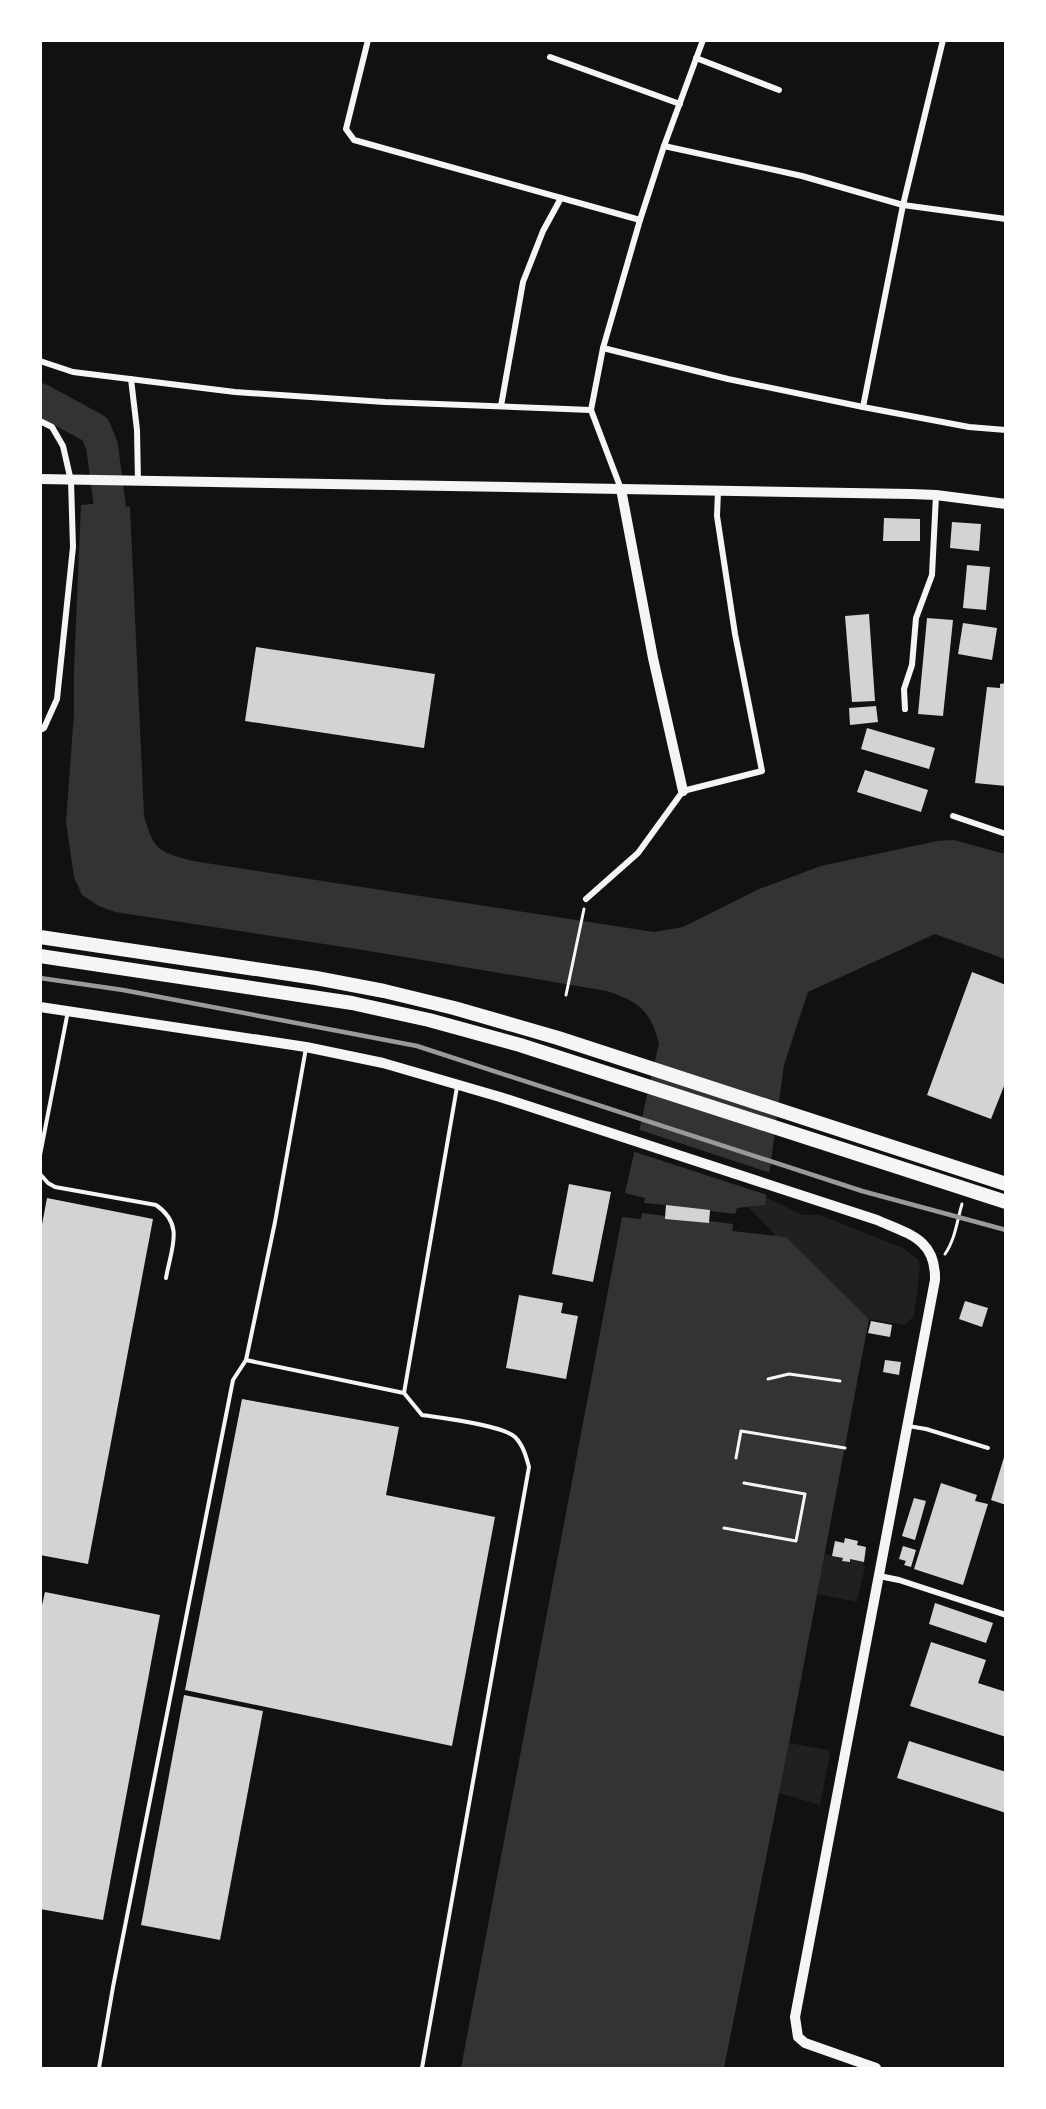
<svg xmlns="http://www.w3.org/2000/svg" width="1046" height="2109" font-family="'Libre Baskerville',serif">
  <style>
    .green { fill: #202020 }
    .water { fill: #333 }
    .pier { fill: #111 }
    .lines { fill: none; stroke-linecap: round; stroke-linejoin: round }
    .river { stroke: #333; stroke-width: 32 }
    .building { fill: #d3d3d3 }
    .path { stroke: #f5f5f5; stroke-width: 3 }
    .service { stroke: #f5f5f5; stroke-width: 4 }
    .minor { stroke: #f5f5f5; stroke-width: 6 }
    .tertiary { stroke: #f5f5f5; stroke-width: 10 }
    .trunk { stroke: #f5f5f5; stroke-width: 14 }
    .rail { stroke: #9a9a9a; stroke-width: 4.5 }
  </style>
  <rect width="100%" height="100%" fill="#111"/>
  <g class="green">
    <polygon points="765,1197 803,1215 820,1215 903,1248 918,1260 920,1267 914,1316 905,1325 869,1319 786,1237 776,1236 748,1207 764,1205"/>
    <polygon points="825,1554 843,1558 842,1561 850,1562 850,1559 864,1562 863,1566 865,1566 857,1602 817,1594"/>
    <polygon points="789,1743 828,1750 830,1753 820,1805 779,1793"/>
  </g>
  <path class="water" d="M102 503 130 507 144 816C154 851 159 852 193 861L654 932 683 927 759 889 821 866 937 841 954 840 1005 854V959L935 934 808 992 784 1065 765 1205 737 1208 735 1214 710 1211 709 1221 733 1224 732 1231 786 1237 869 1319 789 1743 724 2068H461L622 1217 641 1219 642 1213 665 1216 666 1205 644 1203 645 1198 625 1193 659 1043C650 1010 639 1002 607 991L363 950 115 912 99 906 82 895 74 877 66 822 74 713V670L81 505Z"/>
  <polygon class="pier" points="637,1129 771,1173 767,1195 632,1151"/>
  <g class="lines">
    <polyline class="river" points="40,399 95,429 102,446 111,515"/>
  </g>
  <g class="building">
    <polygon points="884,518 920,519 920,541 883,541"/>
    <polygon points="952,522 981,524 979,551 950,548"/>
    <polygon points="967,565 990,567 986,610 963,608"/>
    <polygon points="869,614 875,701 852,702 845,616"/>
    <polygon points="927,618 953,620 943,716 918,714"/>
    <polygon points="963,623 997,628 992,660 958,654"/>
    <polygon points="256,647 435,674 424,748 245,721"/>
    <polygon points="1006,683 1006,786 975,783 987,687 1000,688 1000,684"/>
    <polygon points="876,706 878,722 850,725 849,708"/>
    <polygon points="867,728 935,748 929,769 861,749"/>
    <polygon points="865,770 928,790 921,812 857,792"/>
    <polygon points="972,972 1006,985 1006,1081 991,1119 927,1095"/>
    <polygon points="569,1184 611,1192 593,1282 552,1274"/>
    <polygon points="47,1198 153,1219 88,1564 40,1555 40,1235"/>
    <polygon points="666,1205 710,1210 709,1223 665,1219"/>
    <polygon points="519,1295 563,1303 561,1313 578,1316 566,1379 506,1368"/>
    <polygon points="965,1301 988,1308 982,1327 959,1319"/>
    <polygon points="871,1321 892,1325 890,1337 868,1333"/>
    <polygon points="885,1360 901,1362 899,1375 883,1372"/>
    <polygon points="242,1399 399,1427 386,1495 495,1517 452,1746 185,1690"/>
    <polygon points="1005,1454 1006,1454 1006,1505 991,1500"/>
    <polygon points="941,1483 977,1495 975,1501 988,1504 963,1585 914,1569"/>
    <polygon points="914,1498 926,1501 915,1540 902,1536"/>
    <polygon points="845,1538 858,1541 857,1545 866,1547 864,1562 850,1559 850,1562 842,1561 843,1558 832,1556 835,1541 844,1543"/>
    <polygon points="903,1546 916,1550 911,1567 904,1565 906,1561 899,1559"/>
    <polygon points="45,1592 160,1615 103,1920 40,1909 40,1614"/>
    <polygon points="935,1603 993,1623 986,1643 929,1624"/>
    <polygon points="931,1642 986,1660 978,1683 1006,1692 1006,1737 910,1706"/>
    <polygon points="184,1695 263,1711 220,1940 141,1925"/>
    <polygon points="909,1741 1006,1772 1006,1813 897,1778"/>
  </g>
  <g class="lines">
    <g class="path">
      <polyline points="566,995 584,909"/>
      <path d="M945 1254C955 1240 957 1221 962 1204"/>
      <polyline points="768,1379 789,1374 840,1381"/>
      <polyline points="736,1458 741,1431 845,1448"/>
      <polyline points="724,1528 796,1541 805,1494 744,1483"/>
    </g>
    <g class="service">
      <polyline points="40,1155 68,1011"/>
      <path d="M40 1174 48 1183 55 1187 156 1205C185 1225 171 1248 166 1278"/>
      <path d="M246 1360 404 1393 422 1415C442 1418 502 1425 515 1437 523 1445 526 1456 529 1467L422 2068"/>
      <polyline points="404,1393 457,1087"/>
      <polyline points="908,1426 926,1429 988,1448"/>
      <polyline points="99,2068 113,1987 233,1380 246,1360 275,1222 306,1048"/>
    </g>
    <g class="minor">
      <polyline points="368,40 346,129 354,140 640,220"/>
      <polyline points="550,57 680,104"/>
      <polyline points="696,58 779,90"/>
      <polyline points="664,146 802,176 903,205 1006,219"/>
      <polyline points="603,348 728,379 863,407 969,427 1006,430"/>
      <polyline points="40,361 73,372 235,392 385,402 591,410"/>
      <polyline points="131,379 137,430 138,482"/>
      <polyline points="501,406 523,282 543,231 561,198"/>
      <polyline points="863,407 903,205 943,40"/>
      <polyline points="40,421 52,427 63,446 71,481 73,547 57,699 44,728 40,730"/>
      <polyline points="621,489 591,410 603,348 640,220 664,146 703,40"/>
      <polyline points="905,709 904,689 912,665 916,618 932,575 936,495"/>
      <polyline points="953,816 1006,834"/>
      <polyline points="586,899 638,853 683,791 762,771 735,634 717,516 718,491"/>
      <polyline points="879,1576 899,1580 1006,1615"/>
    </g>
    <g class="tertiary">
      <polyline points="40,479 911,494 936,495 1006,504"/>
      <polyline points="621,489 653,658 683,791"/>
      <path d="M40 1007 306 1047 383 1063 500 1097 877 1220C909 1234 936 1239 935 1280L795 2017 798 2037 805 2043 876 2068"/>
    </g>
    <g class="trunk">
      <polyline points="40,937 316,978 384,991 454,1008 558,1038 1006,1184"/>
      <polyline points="40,956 352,1003 429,1020 520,1045 1006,1202"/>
    </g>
    <polyline class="rail" points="40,978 123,990 417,1046 862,1191 1006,1230"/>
  </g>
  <rect width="1046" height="2109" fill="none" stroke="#ffffff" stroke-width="84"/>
</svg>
